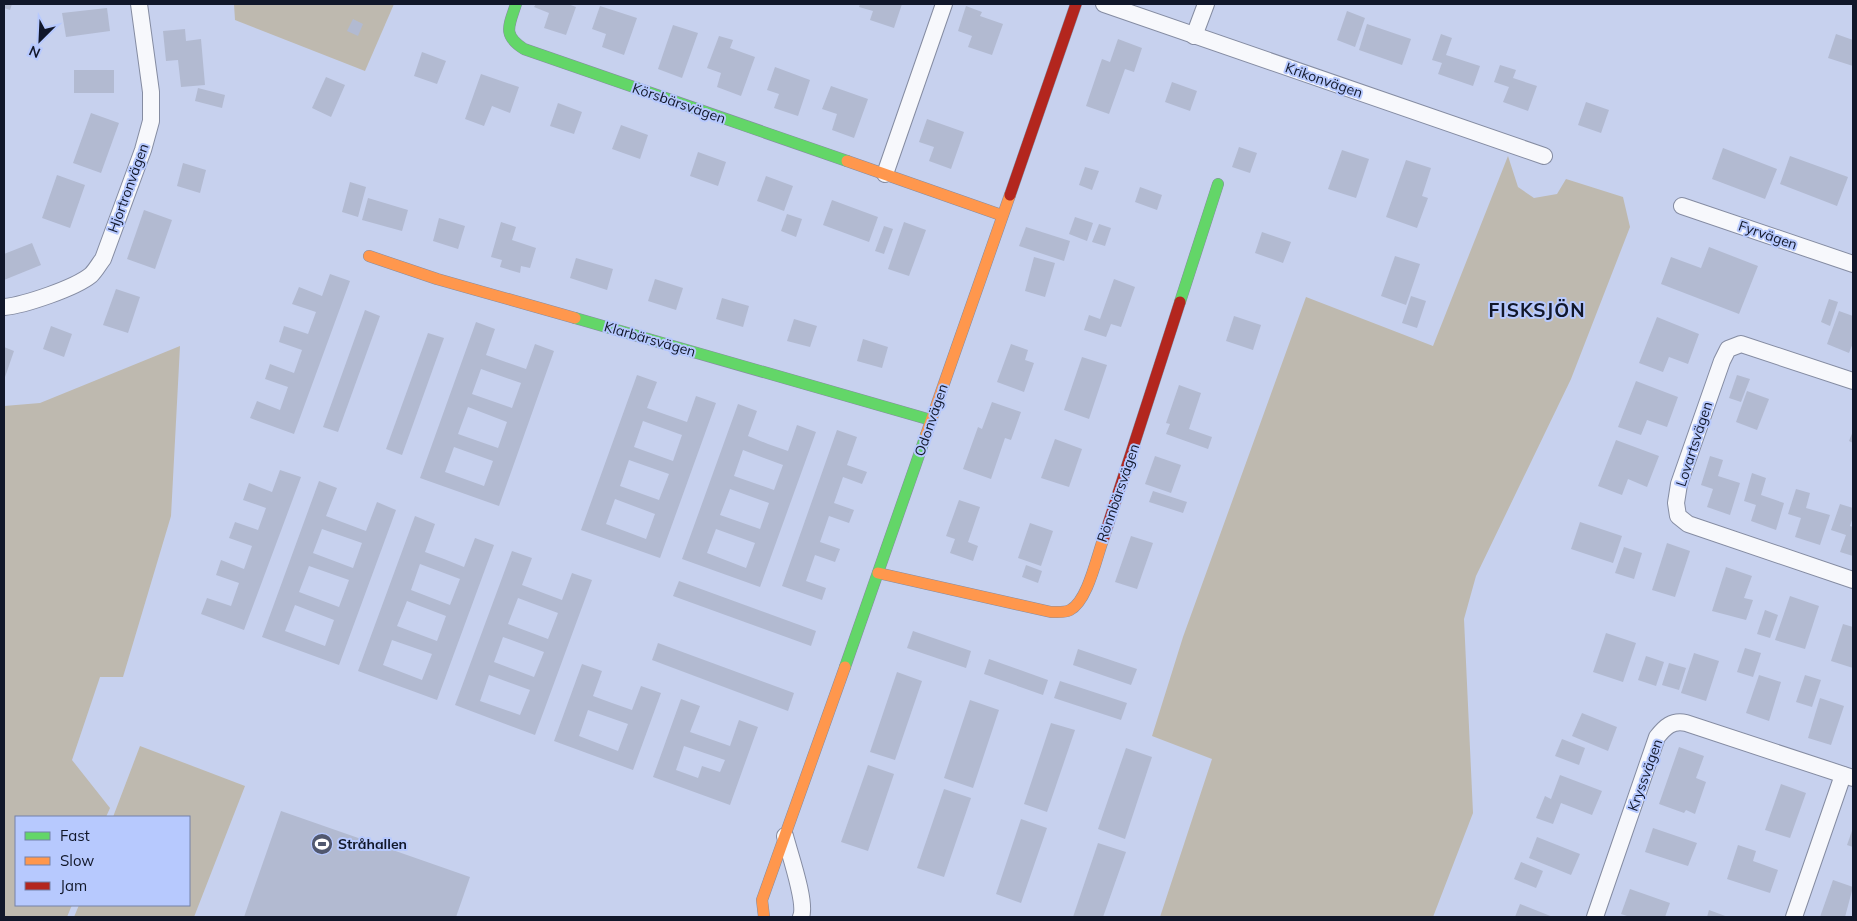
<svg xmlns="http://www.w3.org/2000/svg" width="1857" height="921" font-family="Mulish,sans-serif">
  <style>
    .green { fill: #beb9af }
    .building { fill: #b2bad1; fill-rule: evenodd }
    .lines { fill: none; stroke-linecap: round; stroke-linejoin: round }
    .street-casing { stroke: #858ca2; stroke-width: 18 }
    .fast-casing { stroke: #858ca2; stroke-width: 12 }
    .slow-casing { stroke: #858ca2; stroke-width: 12 }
    .jam-casing { stroke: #858ca2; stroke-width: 12 }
    .street { stroke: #f7f8fc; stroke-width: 16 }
    .fast { stroke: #63d668; stroke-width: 11 }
    .slow { stroke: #ff974d; stroke-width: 11 }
    .jam { stroke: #b3261e; stroke-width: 11 }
    .labels { text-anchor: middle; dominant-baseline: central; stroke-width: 4; stroke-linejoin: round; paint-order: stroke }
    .street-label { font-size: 14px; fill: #11172a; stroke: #b7c9fe }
    .poi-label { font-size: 14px; font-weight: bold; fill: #11172a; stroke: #b7c9fe; text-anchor: start }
    .district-label { font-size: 19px; font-weight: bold; letter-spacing: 1px; fill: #11172a; stroke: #b7c9fe }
  </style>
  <rect width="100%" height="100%" fill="#c7d1ee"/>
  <g class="green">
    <polygon points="234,4 394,4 365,71 235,20"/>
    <polygon points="1508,156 1518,187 1534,198 1557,194 1566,179 1623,197 1630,227 1571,379 1476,576 1464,619 1473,813 1433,917 1160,917 1212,759 1152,736 1183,637 1306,297 1433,346"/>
    <polygon points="180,346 171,516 123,677 100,677 72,760 110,808 106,817 16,817 16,905 72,905 67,917 4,917 4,406 40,403"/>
    <polygon points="140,746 245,786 194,917 74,917 79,905 189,905 189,817 113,817"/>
  </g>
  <g class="building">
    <polygon points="4,4 12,4 10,10 4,8"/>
    <polygon points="536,4 568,4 576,7 566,35 544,28 549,13 534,7"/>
    <polygon points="860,4 902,4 894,28 870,20 873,11 859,7"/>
    <polygon points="600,6 637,18 624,55 602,47 606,34 592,29"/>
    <polygon points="966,6 982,12 980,16 1003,24 992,55 968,47 972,36 958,31"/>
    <polygon points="107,8 110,31 66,37 62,13"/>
    <polygon points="1347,11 1365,18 1355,47 1337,40"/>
    <polygon points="353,19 363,24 358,36 347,31"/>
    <polygon points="1367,24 1411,39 1402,65 1359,50"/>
    <polygon points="673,25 698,33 682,78 658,69"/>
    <polygon points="185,29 186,41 201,39 205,85 181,87 178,60 166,61 163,31"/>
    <polygon points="1441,34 1452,38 1446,55 1480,66 1473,86 1438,74 1442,63 1432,60"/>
    <polygon points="1836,34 1853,40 1853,66 1828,58"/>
    <polygon points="719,36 733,40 730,48 755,57 741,96 717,87 721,73 707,68"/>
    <polygon points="1118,39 1142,48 1134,72 1125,69 1109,114 1086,106 1102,59 1110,62"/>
    <polygon points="422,52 446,61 437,84 414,76"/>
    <polygon points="1500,65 1516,70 1513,78 1537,86 1528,111 1503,102 1509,87 1494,82"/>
    <polygon points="775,67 810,80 798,116 774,108 779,94 767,90"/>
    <rect x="74" y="70" width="40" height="23"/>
    <polygon points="481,74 519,87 510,113 492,106 484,126 465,119"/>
    <polygon points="326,77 345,85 331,117 312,108"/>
    <polygon points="1172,82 1197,91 1190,111 1165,102"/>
    <polygon points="831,86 868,99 854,138 832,130 837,114 822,109"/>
    <polygon points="198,88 225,95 222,108 195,101"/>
    <polygon points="1586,102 1609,110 1601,133 1578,125"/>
    <polygon points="558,103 582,112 574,134 550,126"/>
    <polygon points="91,113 119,123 101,173 73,163"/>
    <polygon points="927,119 964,132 951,169 929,161 934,147 919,142"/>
    <polygon points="621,125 648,135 640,159 612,149"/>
    <polygon points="1239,147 1257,153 1250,173 1232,167"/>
    <polygon points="1723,148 1777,169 1765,199 1712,179"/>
    <polygon points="1342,150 1369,159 1356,198 1328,189"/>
    <polygon points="698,152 726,162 718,186 690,176"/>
    <polygon points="1790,156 1848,177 1837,206 1780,184"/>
    <polygon points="1406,160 1431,168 1422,196 1428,198 1417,228 1386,217"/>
    <polygon points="183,163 206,170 200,193 177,186"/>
    <polygon points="1085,167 1099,171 1092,190 1079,185"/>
    <polygon points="57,175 85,185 70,228 42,218"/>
    <polygon points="766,176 793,186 784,211 757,201"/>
    <polygon points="350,182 366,187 358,217 342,212"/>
    <polygon points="1140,187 1162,195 1157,210 1135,202"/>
    <polygon points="368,198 408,210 402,231 362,220"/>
    <polygon points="832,200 878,217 869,242 823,225"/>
    <polygon points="144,210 172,220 155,269 127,259"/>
    <polygon points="787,214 802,219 796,237 781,231"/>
    <polygon points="1075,217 1093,223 1087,241 1069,234"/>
    <polygon points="439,218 465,226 458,249 433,241"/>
    <polygon points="501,222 516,227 512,240 536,248 530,268 521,266 520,273 500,267 502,260 491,257"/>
    <polygon points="904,222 926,230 909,276 888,269"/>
    <polygon points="1099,224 1111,228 1105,246 1092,242"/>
    <polygon points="884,226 893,229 884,254 875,251"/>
    <polygon points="1026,227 1070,241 1064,261 1019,246"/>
    <polygon points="1262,232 1291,242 1283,263 1255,253"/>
    <polygon points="32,243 41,265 4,280 4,254"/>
    <polygon points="1709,247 1758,266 1739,314 1661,284 1671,257 1701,268"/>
    <polygon points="1395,256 1420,264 1406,305 1381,296"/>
    <polygon points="1034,257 1055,263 1045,297 1025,291"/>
    <polygon points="576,258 613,269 607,290 570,278"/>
    <polygon points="330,274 350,281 294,434 250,418 257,401 280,410 288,387 265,379 270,364 294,373 302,350 279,342 284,326 308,334 316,312 292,304 299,287 322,296"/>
    <polygon points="655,279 683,288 676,310 648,301"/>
    <polygon points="1114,279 1135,287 1121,327 1111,324 1106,337 1084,330 1089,315 1100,319"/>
    <polygon points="116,289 140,297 128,333 103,325"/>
    <polygon points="1411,296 1426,301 1417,328 1402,323"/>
    <polygon points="722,298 749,306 743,327 716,319"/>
    <polygon points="1829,299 1838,302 1830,326 1821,322"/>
    <polygon points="365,310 380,316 338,432 323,427"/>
    <polygon points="1839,311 1853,316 1853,343 1849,353 1827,344"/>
    <polygon points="1234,316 1261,325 1253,350 1226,341"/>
    <polygon points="1657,317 1699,334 1688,364 1669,357 1663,372 1639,363"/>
    <polygon points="794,319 817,326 810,347 787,341"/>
    <path d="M476 322 495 329 486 355 526 369 535 344 554 351 499 506 420 478ZM481 369 521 383 512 408 472 394ZM468 407 507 422 498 448 458 434ZM454 447 493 461 484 486 445 472Z"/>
    <polygon points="51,326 72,334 64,357 43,349"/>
    <polygon points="428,333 444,338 402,455 386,449"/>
    <polygon points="863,339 888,347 882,368 857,361"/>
    <polygon points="1011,344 1028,350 1025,360 1034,363 1024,392 997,382"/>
    <polygon points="4,347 14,351 4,380"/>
    <polygon points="1082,357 1107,365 1089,419 1064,410"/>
    <path d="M637 375 657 382 647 408 687 422 696 396 716 403 660 558 581 530ZM643 421 682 435 673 461 634 447ZM629 460 669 474 659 500 620 486ZM615 499 655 514 646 539 606 524Z"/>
    <polygon points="1737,375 1750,379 1741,402 1729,398"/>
    <polygon points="1636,381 1678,397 1667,427 1647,420 1641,435 1618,427"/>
    <polygon points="1179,385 1201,393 1189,429 1212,437 1208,449 1166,434 1170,424 1166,423"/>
    <polygon points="1747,391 1769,399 1757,430 1736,422"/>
    <polygon points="992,402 1021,412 1011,440 1005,438 991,479 963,469 978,427 982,429"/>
    <path d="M738 404 757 411 748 436 768 444 788 451 797 425 816 432 760 587 682 559ZM743 450 783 465 774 490 734 476ZM730 489 769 503 760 529 720 515ZM716 529 755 543 746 568 707 553Z"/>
    <polygon points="837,430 857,437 847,465 867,472 862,484 843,477 834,503 854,510 849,523 829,516 820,542 840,549 835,562 815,555 806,581 826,588 822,600 782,586"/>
    <polygon points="1853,431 1853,443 1849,441"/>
    <polygon points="1055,439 1082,449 1069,487 1041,478"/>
    <polygon points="1616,440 1659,456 1647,487 1628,479 1622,495 1598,486"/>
    <polygon points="1155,456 1181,465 1171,493 1145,484"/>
    <polygon points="1710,456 1723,460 1718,476 1740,483 1730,515 1707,507 1713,489 1701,485"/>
    <polygon points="280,470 301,477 244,630 201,614 207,598 231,606 239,583 216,575 221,560 244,569 252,546 229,538 235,522 258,530 266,508 243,500 249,483 272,492"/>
    <polygon points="1752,473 1766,478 1761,495 1784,503 1776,530 1751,521 1756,505 1744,501"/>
    <path d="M319 481 337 488 326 516 366 531 377 502 396 510 339 665 262 637ZM322 529 362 543 353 568 313 553ZM309 566 349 580 339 607 299 592ZM295 605 334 620 325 646 285 631Z"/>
    <polygon points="1796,489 1810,493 1806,508 1830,515 1820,545 1795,537 1801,518 1788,514"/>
    <polygon points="1153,491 1187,502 1183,513 1149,502"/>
    <polygon points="959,500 980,507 968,542 978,546 973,561 950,553 955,539 946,536"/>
    <polygon points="1840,504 1853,508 1853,517 1850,526 1853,527 1853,556 1840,552 1846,535 1831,530"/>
    <path d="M415 516 435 524 425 552 444 559 464 567 475 538 494 545 437 700 358 671ZM420 564 460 579 450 605 411 590ZM407 601 446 616 437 641 397 626ZM392 640 432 654 422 680 383 665Z"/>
    <polygon points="1580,522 1622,536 1613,563 1571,549"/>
    <polygon points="1030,523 1053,531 1041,566 1018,558"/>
    <polygon points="1131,536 1153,543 1137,589 1115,582"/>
    <polygon points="1667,543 1690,551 1675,597 1652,590"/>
    <polygon points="1624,547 1642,553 1634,579 1615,573"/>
    <path d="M512 551 532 558 522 585 562 600 572 573 592 580 535 735 455 705ZM518 598 558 613 548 639 508 624ZM503 637 544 652 534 677 494 662ZM489 675 530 690 520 715 480 701Z"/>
    <polygon points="1026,565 1042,571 1038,583 1022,577"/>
    <polygon points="1726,567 1752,576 1744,598 1753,600 1746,620 1712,611"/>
    <polygon points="679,581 816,631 811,646 673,596"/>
    <polygon points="1790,596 1819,606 1805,649 1775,640"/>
    <polygon points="1765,610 1778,615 1770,638 1757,634"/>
    <polygon points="1843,624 1853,627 1853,668 1831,661"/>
    <polygon points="913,631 971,651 966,668 907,648"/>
    <polygon points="1606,633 1636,643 1623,682 1593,672"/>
    <polygon points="658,643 794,693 788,711 652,660"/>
    <polygon points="1745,648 1761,653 1753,677 1737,672"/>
    <polygon points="1078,649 1137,669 1131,685 1073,665"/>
    <polygon points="1694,653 1719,661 1706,701 1681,693"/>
    <polygon points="1646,656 1664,662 1656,686 1638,680"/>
    <polygon points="989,659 1048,680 1043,695 984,674"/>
    <polygon points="1669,663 1686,668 1679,690 1662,685"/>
    <path d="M582 664 602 671 593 696 612 703 632 710 641 686 661 693 633 770 554 741ZM588 710 628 724 618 751 579 736Z"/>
    <polygon points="897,672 922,681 895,760 870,752"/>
    <polygon points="1759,675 1781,682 1769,721 1746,713"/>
    <polygon points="1805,675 1821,680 1812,707 1796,702"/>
    <polygon points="1060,681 1127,703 1121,720 1054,698"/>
    <polygon points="1820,698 1844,706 1831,745 1808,738"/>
    <path d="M681 699 700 706 690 732 730 746 739 720 758 727 730 805 653 777ZM684 746 725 760 720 772 702 766 698 778 676 770Z"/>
    <polygon points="970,700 999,710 973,788 944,778"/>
    <polygon points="1582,713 1617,727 1608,751 1572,736"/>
    <polygon points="1051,723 1075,730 1047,812 1024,804"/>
    <polygon points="1562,739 1585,748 1579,765 1555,756"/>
    <polygon points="1679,747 1704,756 1696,778 1706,782 1695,814 1686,810 1684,813 1659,804"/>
    <polygon points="1126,748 1152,757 1125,839 1098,829"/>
    <polygon points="868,765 894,774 868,851 841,842"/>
    <polygon points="1560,775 1602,791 1592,815 1561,803 1553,824 1536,818 1545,796 1551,799"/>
    <polygon points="1781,784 1806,793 1790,838 1765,830"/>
    <polygon points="944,789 971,798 944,877 917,868"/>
    <polygon points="281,811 470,877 456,917 244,917"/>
    <polygon points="1021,819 1047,828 1021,903 996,894"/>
    <polygon points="1653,828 1697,843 1688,866 1645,852"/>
    <polygon points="1853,828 1853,847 1847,845"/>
    <polygon points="1537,837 1580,854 1571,875 1529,858"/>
    <polygon points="1098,843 1126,852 1103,917 1073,917"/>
    <polygon points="1738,845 1756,851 1753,861 1778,870 1770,893 1727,879"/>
    <polygon points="1521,862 1543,871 1536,888 1514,879"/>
    <polygon points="1833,880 1853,887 1845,917 1820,917"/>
    <polygon points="1630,889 1670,903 1665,917 1630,917 1621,914"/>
    <polygon points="1520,904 1553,917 1515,917"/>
    <polygon points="1709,910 1728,917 1707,917"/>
  </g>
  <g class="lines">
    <g class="street-casing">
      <g id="street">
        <polyline points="1104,4 1544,156"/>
        <polyline points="1194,36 1206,4"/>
        <polyline points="885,174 944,4"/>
        <polyline points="1682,206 1853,264"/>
        <path d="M4 307C25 305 75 288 91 275 96 270 99 264 103 259L143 150 151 121V92L139 4"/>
        <polyline points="1853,381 1741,344 1728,349 1722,361 1679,484 1676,503 1678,516 1688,524 1853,580"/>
        <path d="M785 836C789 852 807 903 801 917"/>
        <path d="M1595 917 1657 737C1665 727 1672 720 1686 723L1853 778"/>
        <polyline points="1794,917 1843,775"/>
      </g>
    </g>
    <g class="fast-casing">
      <g id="fast">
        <path d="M516 4C509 26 502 35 524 49L847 161"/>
        <polyline points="1180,302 1218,184"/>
        <polyline points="575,318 931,420"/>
        <polyline points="845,667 926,435"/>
      </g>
    </g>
    <g class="slow-casing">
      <g id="slow">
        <polyline points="847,161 1001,215"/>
        <polyline points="369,256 437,279 575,318"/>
        <polyline points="926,435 1010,195"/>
        <path d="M878 573 1051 612C1057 612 1064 613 1070 610 1088 601 1097 555 1104 537"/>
        <polyline points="764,917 762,900 845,667"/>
      </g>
    </g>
    <g class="jam-casing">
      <g id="jam">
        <polyline points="1010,195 1076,4"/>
        <polyline points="1104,537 1180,302"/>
      </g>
    </g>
    <use href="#street" class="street"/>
    <use href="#fast" class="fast"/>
    <use href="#slow" class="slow"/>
    <use href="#jam" class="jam"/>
  </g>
  <defs>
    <g id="stadium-disc" transform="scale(1.125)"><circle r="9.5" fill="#51586f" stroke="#b7c9fe"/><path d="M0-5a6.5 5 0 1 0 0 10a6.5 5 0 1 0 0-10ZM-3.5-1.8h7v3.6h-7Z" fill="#fff"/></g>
  </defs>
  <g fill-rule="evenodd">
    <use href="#stadium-disc" x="322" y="844"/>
  </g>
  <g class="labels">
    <g class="street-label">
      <text transform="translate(1324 80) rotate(19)">Krikonvägen</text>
      <text transform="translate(679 103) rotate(19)">Körsbärsvägen</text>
      <text transform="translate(128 188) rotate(-70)">Hjortronvägen</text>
      <text transform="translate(1768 235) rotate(19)">Fyrvägen</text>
      <text transform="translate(650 339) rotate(16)">Klarbärsvägen</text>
      <text transform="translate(931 420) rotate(-71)">Odonvägen</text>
      <text transform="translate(1694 444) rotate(-72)">Lovartsvägen</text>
      <text transform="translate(1118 493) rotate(-71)">Rönnbärsvägen</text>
      <text transform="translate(1645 775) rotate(-70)">Kryssvägen</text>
    </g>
    <g class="poi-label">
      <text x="338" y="844">Stråhallen</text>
    </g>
    <g class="district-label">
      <text x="1537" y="310">FISKSJÖN</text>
    </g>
  </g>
  <rect width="1857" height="921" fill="none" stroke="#11172a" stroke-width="10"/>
  <rect x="15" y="816" width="175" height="90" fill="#b7c9fe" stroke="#7582a9"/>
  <rect x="25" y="832" width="25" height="8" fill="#63d668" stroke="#7582a9"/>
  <text x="60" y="841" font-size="15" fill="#11172a">Fast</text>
  <rect x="25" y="857" width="25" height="8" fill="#ff974d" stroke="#7582a9"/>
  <text x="60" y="866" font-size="15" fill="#11172a">Slow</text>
  <rect x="25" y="882" width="25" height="8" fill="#b3261e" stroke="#7582a9"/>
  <text x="60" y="891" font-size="15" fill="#11172a">Jam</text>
  <g transform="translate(40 40) rotate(204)" stroke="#b7c9fe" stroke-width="4" paint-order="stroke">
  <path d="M0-4L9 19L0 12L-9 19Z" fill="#11172a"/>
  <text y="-8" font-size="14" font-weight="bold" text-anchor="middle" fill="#11172a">N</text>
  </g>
</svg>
